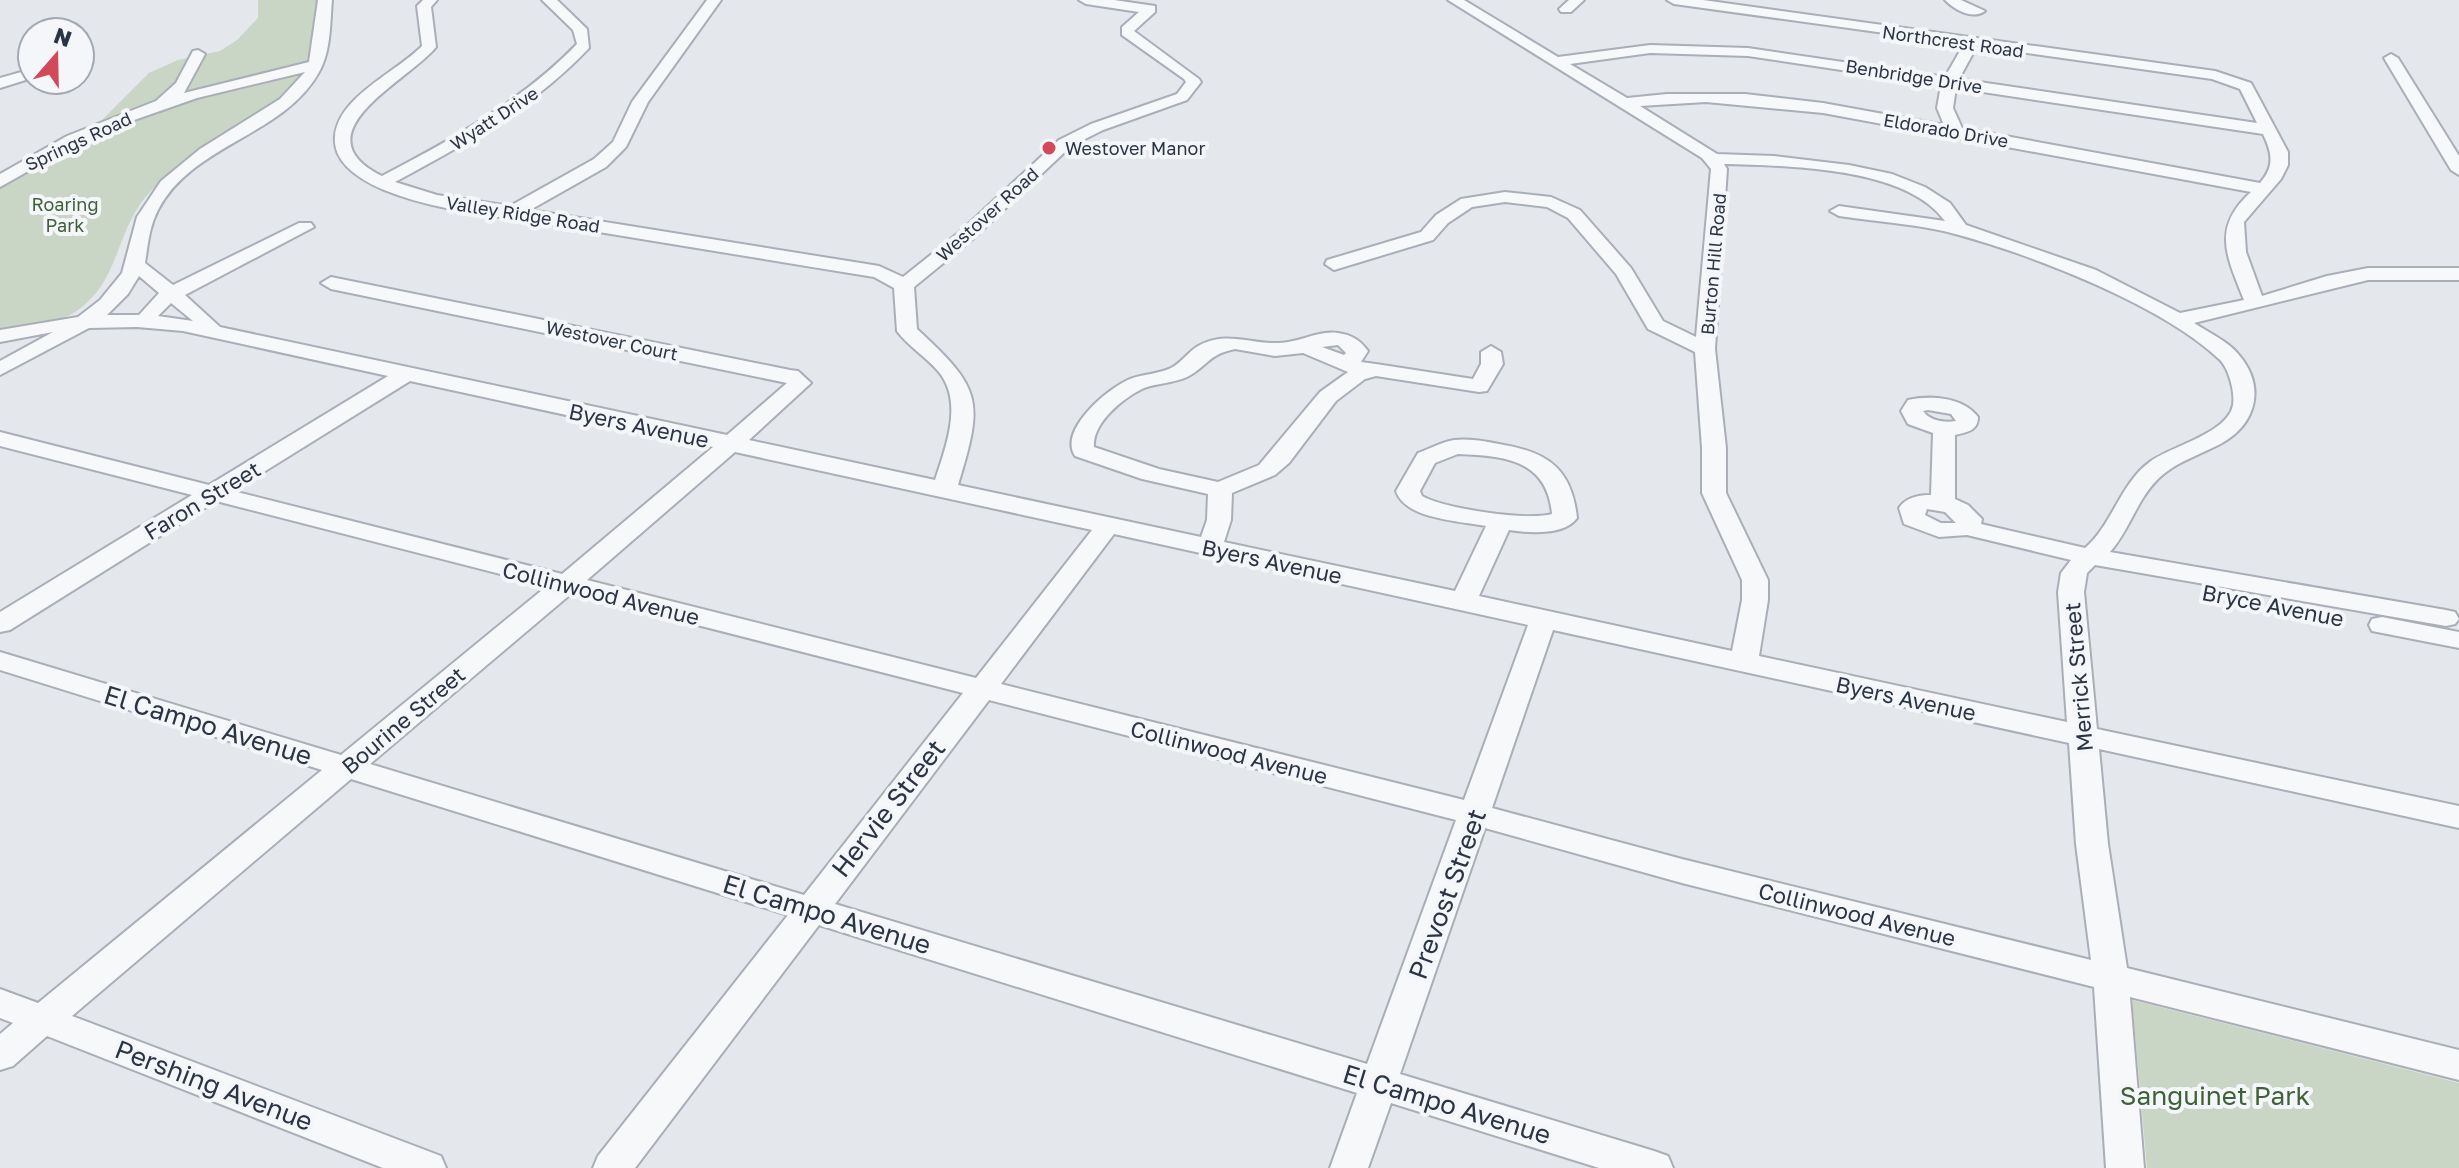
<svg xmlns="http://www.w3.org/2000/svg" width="2459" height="1168" font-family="'Golos Text',sans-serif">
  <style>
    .green { fill: #c9d6c5 }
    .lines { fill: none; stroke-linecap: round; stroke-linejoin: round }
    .minor-casing { stroke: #a9aeb7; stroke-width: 4 }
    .minor { fill: #f7f8fa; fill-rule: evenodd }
    .poi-dot { fill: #d1495b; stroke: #f4f6f9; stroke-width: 3 }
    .labels { text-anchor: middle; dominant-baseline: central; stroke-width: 8; stroke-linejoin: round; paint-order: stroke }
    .far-street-label { font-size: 18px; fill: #2b3445; stroke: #f4f6f9 }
    .far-poi-label { font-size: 18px; fill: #2b3445; stroke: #f4f6f9; text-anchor: start }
    .far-park-label { font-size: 18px; fill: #3f6138; stroke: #f4f6f9 }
    .street-label { font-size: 22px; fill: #2b3445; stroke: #f4f6f9 }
    .near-street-label { font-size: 26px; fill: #2b3445; stroke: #f4f6f9 }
    .near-park-label { font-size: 26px; fill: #3f6138; stroke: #f4f6f9 }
  </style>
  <rect width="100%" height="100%" fill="#e4e7ec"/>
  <g class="green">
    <path d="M258 0H321C319 12 314 24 313 36 312 42 314 48 313 54 294 113 186 146 144 199 117 233 118 279 81 308 61 324 25 326 0 331V179L99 123 149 73 178 60 220 51 237 40 258 18Z"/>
    <polygon points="2132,1000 2459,1083 2459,1168 2147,1168"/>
  </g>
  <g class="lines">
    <g class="minor-casing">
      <g id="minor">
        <path d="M318 0H332C330 23 331 51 319 72 284 136 192 144 158 210 149 227 148 245 145 263L173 285 299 223H311L314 227 185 295 220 327 727 435 787 383 331 289 321 283 331 277 790 370 798 371 811 383 749 440 935 480C946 447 964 401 938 371 925 356 908 346 897 331L894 288 874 277C768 260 662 242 556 225 500 216 438 212 384 190 363 181 332 164 335 136 339 96 397 72 422 46L417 6 423 0H437L431 7 436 47C410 80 296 133 382 176 452 139 521 102 577 44L573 30 542 0H557L587 29 589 48C533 107 466 144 395 182L437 195 510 206 594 159 613 142 632 102 707 0H721L648 102 626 147 606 167 530 210 879 266 903 277 962 230 1059 140 1091 124 1177 94 1186 82 1184 79 1122 35V27L1139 12 1086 4 1079 0H1114L1155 6V12L1134 31 1199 79 1201 82 1187 100 1103 130 1071 146 974 238 914 287 917 329C982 389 984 400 958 485L1201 537 1207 520 1208 494 1142 479 1075 456C1058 430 1108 388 1130 379 1143 374 1159 374 1171 368 1182 363 1189 350 1200 345 1226 331 1251 344 1278 343 1299 343 1318 330 1338 333 1352 335 1360 340 1368 351L1361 362 1376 364 1473 379 1481 364V352L1491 346 1501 352 1503 364 1487 391 1479 392 1376 376 1365 379 1336 401 1289 463 1275 475 1232 493 1231 520 1224 542 1455 591 1486 526C1459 521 1405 519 1396 491L1418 453C1429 449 1442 442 1454 440 1470 438 1489 442 1504 445 1550 453 1572 471 1577 518 1564 536 1528 533 1509 530L1479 596 1732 651 1742 600V580L1702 493V448L1695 352 1648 329 1616 274 1568 218 1547 207 1505 202 1472 207 1448 223 1433 240 1334 270 1325 264 1327 260 1421 232 1436 215 1461 199 1505 192 1551 197 1580 210 1631 268 1663 321 1696 337 1711 169 1702 158 1448 0H1464L1558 57 1650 45 1748 48 1945 77 1964 44 1674 4 1667 0H1703L2215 71 2251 83 2288 152V165L2281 179 2244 222 2246 252 2262 296 2327 276 2368 268H2459V280H2368L2194 323C2208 332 2229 342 2239 355 2266 387 2256 424 2222 443 2200 455 2175 462 2157 480 2137 500 2129 531 2110 552L2446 610 2455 612 2459 619 2455 624 2446 626 2095 565 2087 573 2084 592 2097 729 2459 806V828L2099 749 2108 844 2127 968 2459 1050V1080L2130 997 2144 1168H2106L2094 987 1682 883 1485 828 1400 1074 1654 1151 1668 1156 1673 1168H1599L1391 1103 1368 1168H1330L1357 1093 819 925 635 1168H593L598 1156 788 915 351 779 72 1016 441 1156 446 1168H383L47 1036 13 1066 0 1070V1034L13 1023 0 1018V989L38 1003 322 770 0 670V652L341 755 547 586 216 501 10 630 0 632V612L192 495 0 446V432L209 485 388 376 183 331 137 327 89 328 0 375V361L53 332 0 342V330L78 317 100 300 122 273 137 217 161 181 200 149 280 99 305 72 197 98 117 126 78 143 0 187V174L67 136 156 101 176 83 193 51 198 50 205 54 184 93 309 62ZM1977 46 2212 79 2240 89 2257 123 1959 79ZM1650 53 1748 56 1941 85 1937 108 1944 125 1823 103 1745 94H1667L1627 98 1570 64ZM1956 88 2263 134C2272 153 2275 166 2260 183L1962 128 1953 108ZM1706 102 1823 113 2251 192C2211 228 2227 257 2244 300L2180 313 2096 270 1966 225 1950 203 1925 187 1892 174 1849 165 1774 156 1717 154 1640 106ZM1724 164C1786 166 1906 166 1945 221L1839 206 1830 211 1839 216C1878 222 1921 224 1959 235 2035 256 2162 305 2219 359 2229 368 2235 392 2233 405 2228 433 2172 446 2151 461 2120 483 2113 524 2085 548L1981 524 1982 519 1968 505 1955 499V435C1967 432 1978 431 1978 417 1963 397 1931 395 1908 400L1901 411 1908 424 1933 433 1931 495C1919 495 1906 497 1899 508L1904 524 1939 537 1967 535 2071 560 2061 573 2058 592 2067 722 1759 656 1768 600V580L1726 493V448L1715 349 1727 169ZM139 276 159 293 139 315H107L128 294ZM171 303 193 321 158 316ZM1338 345 1346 353 1344 355 1322 347ZM1235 349 1275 356 1303 353 1348 372 1320 392 1259 465 1218 482 1159 469 1094 447C1092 423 1123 398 1144 388 1158 383 1174 383 1187 377 1208 366 1207 355 1235 349ZM410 381 713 447 562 574 233 491ZM1928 410 1951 414 1956 421C1944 423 1930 421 1923 411ZM735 452 1092 530 976 678 587 580ZM1458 454C1504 456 1547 459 1552 514 1527 521 1445 509 1422 496L1420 491 1435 463ZM1927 509 1945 512 1956 523H1941L1925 515ZM1114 534 1528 625 1464 800 1001 684ZM572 593 963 693 804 895 370 764ZM1553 630 2069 743 2076 844 2091 960 1682 859 1492 808ZM989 700 1456 820 1367 1064 835 904Z"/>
        <polygon points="1569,0 1584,0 1571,12 1561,12 1559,9"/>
        <path d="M1945 0H1961L1985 11C1972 20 1955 10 1945 0Z"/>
        <polygon points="80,33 86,34 86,40 80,41"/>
        <polygon points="2391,54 2398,58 2459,156 2459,175 2451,170 2384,58"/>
        <polygon points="32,69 32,78 0,88 0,78"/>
        <polygon points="2382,617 2459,632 2459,648 2372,631 2369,625 2372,619"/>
      </g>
    </g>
    <use href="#minor" class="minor"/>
  </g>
  <circle class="poi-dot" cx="1049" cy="148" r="8"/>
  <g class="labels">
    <g class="far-street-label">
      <text transform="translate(1953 41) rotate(8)">Northcrest Road</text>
      <text transform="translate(1914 76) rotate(9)">Benbridge Drive</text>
      <text transform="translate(494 118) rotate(-33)">Wyatt Drive</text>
      <text transform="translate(1946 130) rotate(10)">Eldorado Drive</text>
      <text transform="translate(78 141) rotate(-25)">Springs Road</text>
      <text transform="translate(523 214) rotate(9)">Valley Ridge Road</text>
      <text transform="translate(987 214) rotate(-42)">Westover Road</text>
      <text transform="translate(1713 264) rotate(-85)">Burton Hill Road</text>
      <text transform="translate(612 340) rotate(12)">Westover Court</text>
    </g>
    <g class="far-poi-label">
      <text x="1065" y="148">Westover Manor</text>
    </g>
    <g class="far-park-label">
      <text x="65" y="204">Roaring<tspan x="65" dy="21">Park</tspan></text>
    </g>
    <g class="street-label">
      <text transform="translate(639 425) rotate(12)">Byers Avenue</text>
      <text transform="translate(202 500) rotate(-31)">Faron Street</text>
      <text transform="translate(1272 561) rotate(12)">Byers Avenue</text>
      <text transform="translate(601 593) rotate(14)">Collinwood Avenue</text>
      <text transform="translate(2273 605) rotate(11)">Bryce Avenue</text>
      <text transform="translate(2078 677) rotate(-95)">Merrick Street</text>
      <text transform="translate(1906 698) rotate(12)">Byers Avenue</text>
      <text transform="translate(403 720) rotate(-40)">Bourine Street</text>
      <text transform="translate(1229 752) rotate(14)">Collinwood Avenue</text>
      <text transform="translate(1857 914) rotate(14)">Collinwood Avenue</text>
    </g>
    <g class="near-street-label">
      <text transform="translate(208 725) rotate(17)">El Campo Avenue</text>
      <text transform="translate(888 808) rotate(-52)">Hervie Street</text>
      <text transform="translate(1447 894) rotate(-70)">Prevost Street</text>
      <text transform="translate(827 914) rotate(17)">El Campo Avenue</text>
      <text transform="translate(214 1085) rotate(21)">Pershing Avenue</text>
      <text transform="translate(1447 1104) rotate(17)">El Campo Avenue</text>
    </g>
    <g class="near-park-label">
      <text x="2215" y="1095">Sanguinet Park</text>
    </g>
  </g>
  <g transform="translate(56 56) rotate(20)"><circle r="38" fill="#f4f6f9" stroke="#a4a8b1" stroke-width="2"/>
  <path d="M0-6L14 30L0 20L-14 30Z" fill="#d1495b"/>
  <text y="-12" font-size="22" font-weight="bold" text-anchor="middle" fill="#2b3445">N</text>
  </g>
</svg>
